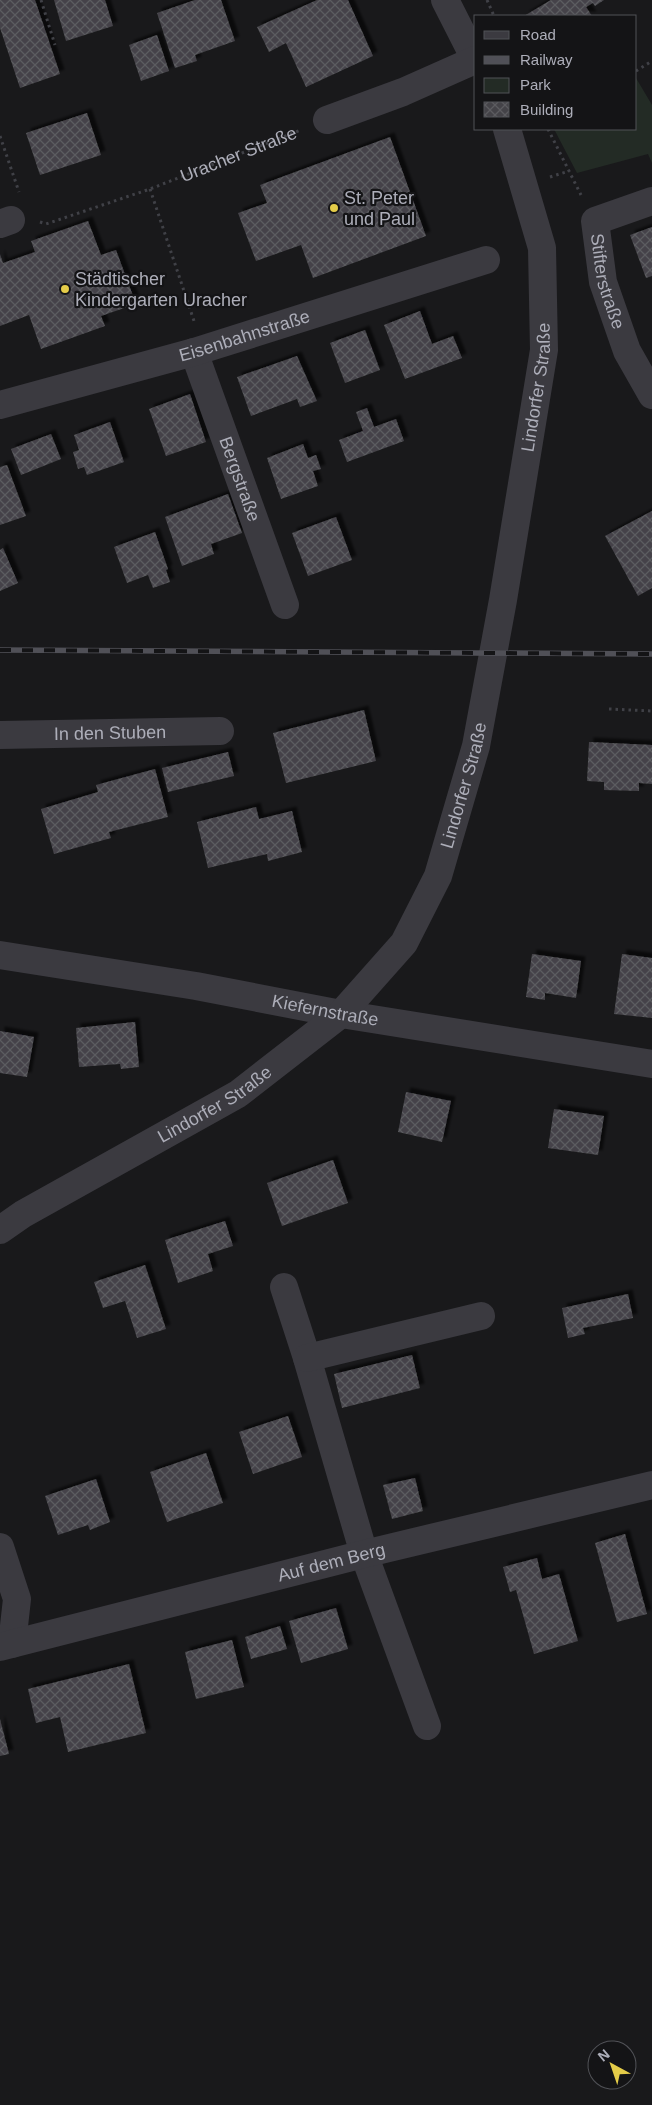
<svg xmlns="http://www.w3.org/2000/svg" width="652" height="2105" font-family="Arial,sans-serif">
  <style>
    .green { fill: #232b25 }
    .building { fill: url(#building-cross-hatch); filter: url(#shadow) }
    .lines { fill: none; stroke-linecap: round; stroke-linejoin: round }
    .path { stroke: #404147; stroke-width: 3; stroke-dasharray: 2.5 4; stroke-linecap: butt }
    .minor { stroke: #3b3a40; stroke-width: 28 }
    .rail-casing { stroke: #505057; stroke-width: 5.5 }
    .rail { stroke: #141416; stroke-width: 4; stroke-dasharray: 11; stroke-linecap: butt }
    .poi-dot { fill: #e4cc49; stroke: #141416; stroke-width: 2 }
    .labels { text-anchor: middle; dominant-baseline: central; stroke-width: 4.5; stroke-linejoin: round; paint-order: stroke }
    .street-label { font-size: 18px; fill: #adaeb9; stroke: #141416 }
    .poi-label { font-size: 18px; fill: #adaeb9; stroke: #141416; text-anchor: start }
  </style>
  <defs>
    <pattern id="building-cross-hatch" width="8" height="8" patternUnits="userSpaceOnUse" patternTransform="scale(1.25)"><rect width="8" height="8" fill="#444348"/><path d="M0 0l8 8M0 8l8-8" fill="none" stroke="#5c5c60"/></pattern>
    <filter id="shadow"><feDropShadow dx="4.5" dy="-4.5" stdDeviation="1" flood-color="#0009"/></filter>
  </defs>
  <rect width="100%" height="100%" fill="#19191b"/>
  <polygon class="green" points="636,78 652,105 652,163 648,154 577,173 554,129 636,129"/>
  <g class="building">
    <polygon points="0,0 35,0 60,74 20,88 0,28"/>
    <polygon points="54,0 105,0 113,26 66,41"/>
    <polygon points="195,0 221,0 235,41 195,55 197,61 175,68 157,13"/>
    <polygon points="317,0 348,0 373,56 306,87 286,43 269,52 257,27"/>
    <polygon points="551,0 604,0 595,6 593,3 586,7 592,16 524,16"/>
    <polygon points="157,35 169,71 141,81 129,45"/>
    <polygon points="87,113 101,155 40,175 26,133"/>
    <polygon points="390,137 426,236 313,278 301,245 256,261 238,213 267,203 260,185"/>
    <polygon points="88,221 101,255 116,250 136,304 101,316 105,326 41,349 29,315 0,326 0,254 3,263 35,252 31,241"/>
    <polygon points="652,227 652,276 646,278 630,235"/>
    <polygon points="420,311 432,344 453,336 462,358 405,379 384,325"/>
    <polygon points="365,330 380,370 345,383 330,343"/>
    <polygon points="297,356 317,401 300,407 297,399 251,416 237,377"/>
    <polygon points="190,394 206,442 166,456 149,409"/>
    <polygon points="367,408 374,427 396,419 404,441 347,462 339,440 363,431 356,412"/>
    <polygon points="110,422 124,462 87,475 84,467 78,469 73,452 79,450 74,435"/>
    <polygon points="51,434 61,459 21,475 11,449"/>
    <polygon points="303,444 308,458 316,455 321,469 313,471 318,486 281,499 267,458"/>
    <polygon points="7,465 26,516 0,525 0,467"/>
    <polygon points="228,494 242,533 211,544 214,554 182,566 165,517"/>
    <polygon points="652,511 652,588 638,596 605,536"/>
    <polygon points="336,517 352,560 308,576 292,533"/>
    <polygon points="155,532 168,569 166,570 170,582 153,588 148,575 127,583 114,547"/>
    <polygon points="3,548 18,583 0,591 0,550"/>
    <polygon points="364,710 376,761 286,783 273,733"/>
    <polygon points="589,742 652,745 652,784 639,783 639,791 604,790 604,782 587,781"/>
    <polygon points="228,752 234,776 168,792 162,768"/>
    <polygon points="155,769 168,817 109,832 111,838 54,854 41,809 98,792 96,785"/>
    <polygon points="256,807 259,819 292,811 302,852 268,861 267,854 208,868 197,822"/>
    <polygon points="532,954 581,961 576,998 545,993 545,1000 526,997"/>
    <polygon points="622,954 652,958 652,1018 614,1014"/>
    <polygon points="135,1022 139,1067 121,1069 120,1064 79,1067 76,1028"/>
    <polygon points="0,1031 34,1037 27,1077 0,1073"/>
    <polygon points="406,1092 451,1101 442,1142 398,1132"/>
    <polygon points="554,1109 604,1116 598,1155 548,1148"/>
    <polygon points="333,1160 348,1203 282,1226 267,1183"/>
    <polygon points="225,1221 233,1246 208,1254 213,1271 178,1283 165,1240"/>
    <polygon points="145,1265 166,1329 137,1338 125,1301 103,1308 94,1282"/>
    <polygon points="628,1294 633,1318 583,1328 585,1334 568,1338 562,1308"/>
    <polygon points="412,1355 420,1388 342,1408 334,1374"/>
    <polygon points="288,1416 302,1457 253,1474 239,1432"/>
    <polygon points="206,1453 223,1503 167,1522 150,1472"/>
    <polygon points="415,1478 423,1511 392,1519 383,1485"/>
    <polygon points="96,1479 110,1522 90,1530 88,1525 58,1535 45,1496"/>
    <polygon points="625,1534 647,1614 617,1622 595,1543"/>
    <polygon points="537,1558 542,1579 559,1574 578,1641 534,1654 516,1590 510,1592 503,1567"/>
    <polygon points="336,1608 348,1649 301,1663 289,1621"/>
    <polygon points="280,1626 287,1649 251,1659 245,1637"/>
    <polygon points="232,1640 244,1687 196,1699 185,1652"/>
    <polygon points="129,1664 146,1733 68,1752 60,1717 36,1723 28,1689"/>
    <polygon points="0,1719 9,1754 0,1756"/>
  </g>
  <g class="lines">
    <g class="path">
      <polyline points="41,0 55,45"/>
      <polyline points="487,0 494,16"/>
      <polyline points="636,71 652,61"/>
      <polyline points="548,129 581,195"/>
      <polyline points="0,136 19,192"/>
      <polyline points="550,177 569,171"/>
      <polyline points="150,189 194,321"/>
      <path id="s1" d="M40 222 46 224 150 189 301 130"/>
      <polyline points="609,709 652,711"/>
    </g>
    <g class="minor">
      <polyline points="445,0 476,61"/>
      <polyline points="327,120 403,92 475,60"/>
      <path id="s2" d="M652 201 595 221 603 282 627 351 652 395"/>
      <polyline points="0,224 11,220"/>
      <path id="s3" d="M194 352 285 605"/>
      <path id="s4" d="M0 405 194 352 486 260"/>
      <path id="s5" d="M0 735 220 731"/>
      <path id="s6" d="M0 955 196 986 341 1014 652 1064"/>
      <path id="s7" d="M0 1230 23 1214 238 1094 341 1014 404 943 438 876 476 746 503 600 544 350 542 248 507 129"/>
      <polyline points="284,1287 307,1358 364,1554 427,1726"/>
      <polyline points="307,1358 481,1316"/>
      <polyline points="0,1547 17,1599 12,1644"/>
      <path id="s8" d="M0 1647 364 1554 652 1485"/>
    </g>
    <g class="rail-casing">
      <polyline id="rail" points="0,650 652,654"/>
    </g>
    <use href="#rail" class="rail"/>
  </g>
  <g class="poi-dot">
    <circle cx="334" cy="208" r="5"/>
    <circle cx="65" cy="289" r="5"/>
  </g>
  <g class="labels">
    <g class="street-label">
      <text stroke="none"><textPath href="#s1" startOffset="211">Uracher Straße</textPath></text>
      <text stroke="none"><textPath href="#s2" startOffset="122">Stifterstraße</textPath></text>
      <text stroke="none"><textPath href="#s4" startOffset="254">Eisenbahnstraße</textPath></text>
      <text stroke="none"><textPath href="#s7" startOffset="1074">Lindorfer Straße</textPath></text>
      <text stroke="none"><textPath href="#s3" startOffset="135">Bergstraße</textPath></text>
      <text stroke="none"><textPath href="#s5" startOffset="110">In den Stuben</textPath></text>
      <text stroke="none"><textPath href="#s7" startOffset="669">Lindorfer Straße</textPath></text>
      <text stroke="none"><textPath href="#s6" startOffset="330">Kiefernstraße</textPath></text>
      <text stroke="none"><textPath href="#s7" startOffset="249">Lindorfer Straße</textPath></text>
      <text stroke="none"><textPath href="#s8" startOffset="342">Auf dem Berg</textPath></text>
    </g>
    <g class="poi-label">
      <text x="344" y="198">St. Peter<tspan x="344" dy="21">und Paul</tspan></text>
      <text x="75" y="279">Städtischer<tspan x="75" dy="21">Kindergarten Uracher</tspan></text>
    </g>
  </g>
  <rect x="474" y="15" width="162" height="115" fill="#141416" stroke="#515257"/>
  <rect x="484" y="31" width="25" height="8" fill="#3b3a40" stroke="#515257"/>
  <text x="520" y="40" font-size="15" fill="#adaeb9">Road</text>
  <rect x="484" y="56" width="25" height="8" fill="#505057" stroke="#515257"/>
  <text x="520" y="65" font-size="15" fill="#adaeb9">Railway</text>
  <rect x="484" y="78" width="25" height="15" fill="#232b25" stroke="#515257"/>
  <text x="520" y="90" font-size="15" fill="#adaeb9">Park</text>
  <rect x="484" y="102" width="25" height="15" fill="url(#building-cross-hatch)" stroke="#515257"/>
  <text x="520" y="115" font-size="15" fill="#adaeb9">Building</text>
  <g transform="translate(612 2065) rotate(320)"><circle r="24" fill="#141416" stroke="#515257"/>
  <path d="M0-4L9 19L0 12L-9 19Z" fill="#e4cc49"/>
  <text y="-8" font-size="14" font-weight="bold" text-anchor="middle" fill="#adaeb9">N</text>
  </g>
</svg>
